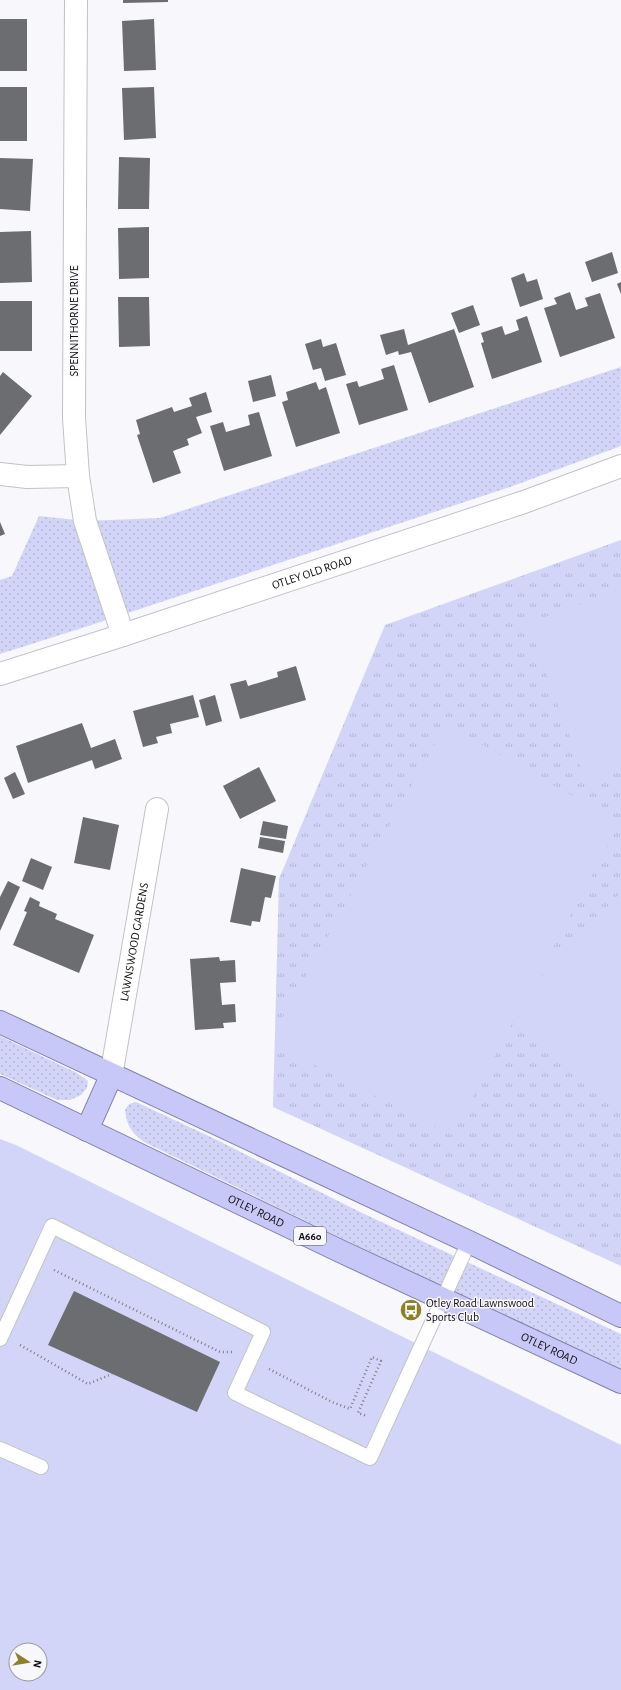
<svg xmlns="http://www.w3.org/2000/svg" width="621" height="1690" font-family="'Alegreya Sans',sans-serif">
  <style>
    .grass { fill: url(#grass-dots) }
    .park { fill: url(#park-tufts) }
    .garden { fill: #d2d5f7; fill-rule: evenodd }
    .building { fill: #6c6d70 }
    .lines { fill: none; stroke-linecap: round; stroke-linejoin: round }
    .service-casing { stroke: #c2c2c6; stroke-width: 16 }
    .minor-casing { stroke: #c2c2c6; stroke-width: 24 }
    .tertiary-casing { stroke: #c2c2c6; stroke-width: 24 }
    .trunk-casing { stroke: #7e7fa6; stroke-width: 24 }
    .path { stroke: #7d7d80; stroke-width: 2.5; stroke-dasharray: 1 3; stroke-linecap: butt }
    .service { stroke: #fff; stroke-width: 14 }
    .minor { stroke: #fff; stroke-width: 22 }
    .tertiary { stroke: #fff; stroke-width: 22 }
    .trunk { stroke: #c7c8f8; stroke-width: 22 }
    .labels { text-anchor: middle; dominant-baseline: central; stroke-width: 3; stroke-linejoin: round; paint-order: stroke }
    .shield { fill: #f7f7fc; stroke: #555557; stroke-width: 1 }
    .shield-label { font-size: 11px; font-weight: bold; fill: #0f0f10 }
    .street-label { font-size: 12px; fill: #0f0f10; stroke: #f7f7fc }
    .poi-label { font-size: 12px; fill: #0f0f10; stroke: #f7f7fc; text-anchor: start }
  </style>
  <defs>
    <pattern id="grass-dots" width="8" height="8" patternUnits="userSpaceOnUse"><rect width="8" height="8" fill="#d2d5f7"/><path d="M2 2h.1M6 6h.1" fill="none" stroke="#b3b6d3" stroke-width="1.8" stroke-linecap="round"/></pattern>
    <pattern id="park-tufts" width="24" height="20" patternUnits="userSpaceOnUse"><rect width="24" height="20" fill="#d2d5f7"/><path d="M3 7l-1-3M5 7V3M7 7l1-3M15 17l-1-3M17 17v-4M19 17l1-3" fill="none" stroke="#b3b6d3"/></pattern>
  </defs>
  <rect width="100%" height="100%" fill="#f7f7fc"/>
  <g class="grass">
    <polygon points="621,367 621,446 510,487 79,629 0,654 0,580 12,576 39,516 85,521 160,518"/>
    <polygon points="0,1036 77,1073 88,1081 87,1088 81,1095 70,1100 57,1100 0,1074"/>
    <path d="M136 1102 215 1139 358 1211 621 1334V1371L347 1241 144 1142C131 1132 127 1126 125 1110L129 1104Z"/>
  </g>
  <polygon class="park" points="621,540 621,1266 273,1107 279,879 385,625"/>
  <g class="garden">
    <polygon points="621,589 621,771 587,784 528,623"/>
    <polygon points="446,724 620,823 533,985 621,892 621,1113 517,1015 452,1135 275,1045 275,1031"/>
    <path d="M0 1139 16 1145 621 1445V1690H0ZM16 1650H40V1674H16Z"/>
  </g>
  <g class="building">
    <polygon points="123,0 168,0 168,2 123,3"/>
    <rect x="0" y="19" width="27" height="52"/>
    <polygon points="154,19 156,70 124,71 122,21"/>
    <rect x="0" y="87" width="27" height="54"/>
    <polygon points="154,87 156,138 124,140 122,88"/>
    <polygon points="119,157 150,158 149,209 118,209"/>
    <polygon points="0,158 33,159 30,211 0,209"/>
    <polygon points="149,227 149,278 119,279 118,228"/>
    <polygon points="31,231 32,282 0,283 0,232"/>
    <polygon points="612,252 618,273 592,282 585,262"/>
    <polygon points="524,273 527,282 537,279 543,299 520,307 511,278"/>
    <polygon points="621,282 621,294 617,284"/>
    <polygon points="570,292 576,310 588,306 585,298 600,293 615,338 560,357 544,308 557,304 554,298"/>
    <polygon points="118,297 149,297 150,346 119,347"/>
    <rect x="0" y="301" width="32" height="50"/>
    <polygon points="473,305 480,325 459,333 451,313"/>
    <polygon points="527,316 542,362 492,379 481,343 484,342 481,333 502,326 505,335 519,330 516,320"/>
    <polygon points="404,329 408,345 454,329 474,387 429,403 411,352 399,355 398,351 386,355 380,335"/>
    <polygon points="321,339 323,347 336,343 346,375 325,381 321,368 313,370 305,344"/>
    <polygon points="394,365 408,410 359,425 346,384 357,381 359,387 384,379 381,369"/>
    <polygon points="3,372 32,396 0,435 0,376"/>
    <polygon points="271,375 276,396 253,402 248,381"/>
    <polygon points="316,382 319,390 326,387 340,433 296,447 282,402 288,400 286,392"/>
    <polygon points="206,392 212,412 196,417 202,433 187,439 189,445 173,451 181,473 153,483 137,435 140,434 136,420 172,407 174,412 192,406 189,398"/>
    <polygon points="259,412 272,456 224,471 210,426 223,422 226,432 250,425 248,415"/>
    <polygon points="0,522 5,534 0,536"/>
    <polygon points="296,666 306,700 240,719 230,684 246,680 248,686 278,677 277,672"/>
    <polygon points="193,695 199,717 170,724 172,733 156,737 158,743 143,747 133,711"/>
    <polygon points="215,695 222,721 206,726 199,700"/>
    <polygon points="82,723 91,748 115,739 122,759 95,769 92,760 28,783 16,746"/>
    <polygon points="259,767 276,801 240,819 223,786"/>
    <polygon points="15,772 25,794 13,799 4,778"/>
    <polygon points="83,817 119,825 110,870 74,863"/>
    <polygon points="263,821 288,826 286,839 260,835"/>
    <polygon points="260,837 285,841 283,853 258,848"/>
    <polygon points="31,858 52,867 43,890 22,881"/>
    <polygon points="241,868 276,876 271,898 265,897 260,922 252,921 251,926 230,922"/>
    <polygon points="8,881 20,887 0,931 0,897"/>
    <polygon points="30,897 40,902 39,906 57,914 55,919 94,935 79,973 13,945 27,912 24,911"/>
    <polygon points="219,957 220,961 235,960 236,982 220,983 222,1005 235,1004 236,1022 223,1023 224,1028 195,1030 190,959"/>
    <polygon points="74,1291 220,1362 197,1412 48,1345"/>
  </g>
  <g class="lines">
    <g class="service-casing">
      <g id="service">
        <polyline points="0,1339 52,1226 263,1332 235,1393 370,1458 469,1242"/>
        <polyline points="0,1449 41,1467"/>
      </g>
    </g>
    <g class="minor-casing">
      <g id="minor">
        <polyline points="76,0 74,418 78,476 85,521 123,635"/>
        <polyline points="0,474 27,477 78,476"/>
        <path id="s1" d="M111 1076 157 809"/>
      </g>
    </g>
    <g class="tertiary-casing">
      <g id="tertiary">
        <path id="s2" d="M0 674 123 635 524 502 621 466"/>
      </g>
    </g>
    <g class="trunk-casing">
      <g id="trunk">
        <polyline points="0,1022 469,1242 621,1316"/>
        <path id="s3" d="M0 1088 340 1251 621 1382"/>
        <polyline points="87,1130 111,1076"/>
      </g>
    </g>
    <g class="path">
      <polyline points="54,1270 220,1352 232,1352"/>
      <polyline points="20,1345 88,1384 112,1374"/>
      <polyline points="269,1369 332,1402 350,1409 372,1357 381,1361 358,1413 367,1416"/>
    </g>
    <use href="#service" class="service"/>
    <use href="#minor" class="minor"/>
    <use href="#tertiary" class="tertiary"/>
    <use href="#trunk" class="trunk"/>
  </g>
  <defs>
    <g id="bus-disc" transform="scale(1.15)"><circle r="9.5" fill="#8c8128" stroke="#f7f7fc"/><path d="M-5-6H5V4H4V6H2V4H-2V6H-4V4H-5ZM-3.5-4V0h7V-4ZM-3.5 1.2v1.5H-2V1.2ZM2 1.2v1.5H3.5V1.2Z" fill="#fff"/></g>
  </defs>
  <g fill-rule="evenodd">
    <use href="#bus-disc" x="411" y="1310"/>
  </g>
  <g class="labels">
    <rect class="shield" x="294" y="1227" width="32" height="18" rx="3"/>
    <g class="shield-label">
      <text x="310" y="1236">A660</text>
    </g>
    <g class="street-label">
      <text transform="translate(74 321) rotate(-90)">SPENNITHORNE DRIVE</text>
      <text stroke="none"><textPath href="#s2" startOffset="328">OTLEY OLD ROAD</textPath></text>
      <text stroke="none"><textPath href="#s1" startOffset="136">LAWNSWOOD GARDENS</textPath></text>
      <text stroke="none"><textPath href="#s3" startOffset="284">OTLEY ROAD</textPath></text>
      <text stroke="none"><textPath href="#s3" startOffset="608">OTLEY ROAD</textPath></text>
    </g>
    <g class="poi-label">
      <text x="426" y="1303">Otley Road Lawnswood<tspan x="426" dy="14">Sports Club</tspan></text>
    </g>
  </g>
  <g transform="translate(28 1662) rotate(102)"><circle r="19" fill="#f7f7fc" stroke="#9a9a9e"/>
  <path d="M0-3L7 15L0 10L-7 15Z" fill="#8c8128"/>
  <text y="-6" font-size="11" font-weight="bold" text-anchor="middle" fill="#0f0f10">N</text>
  </g>
</svg>
